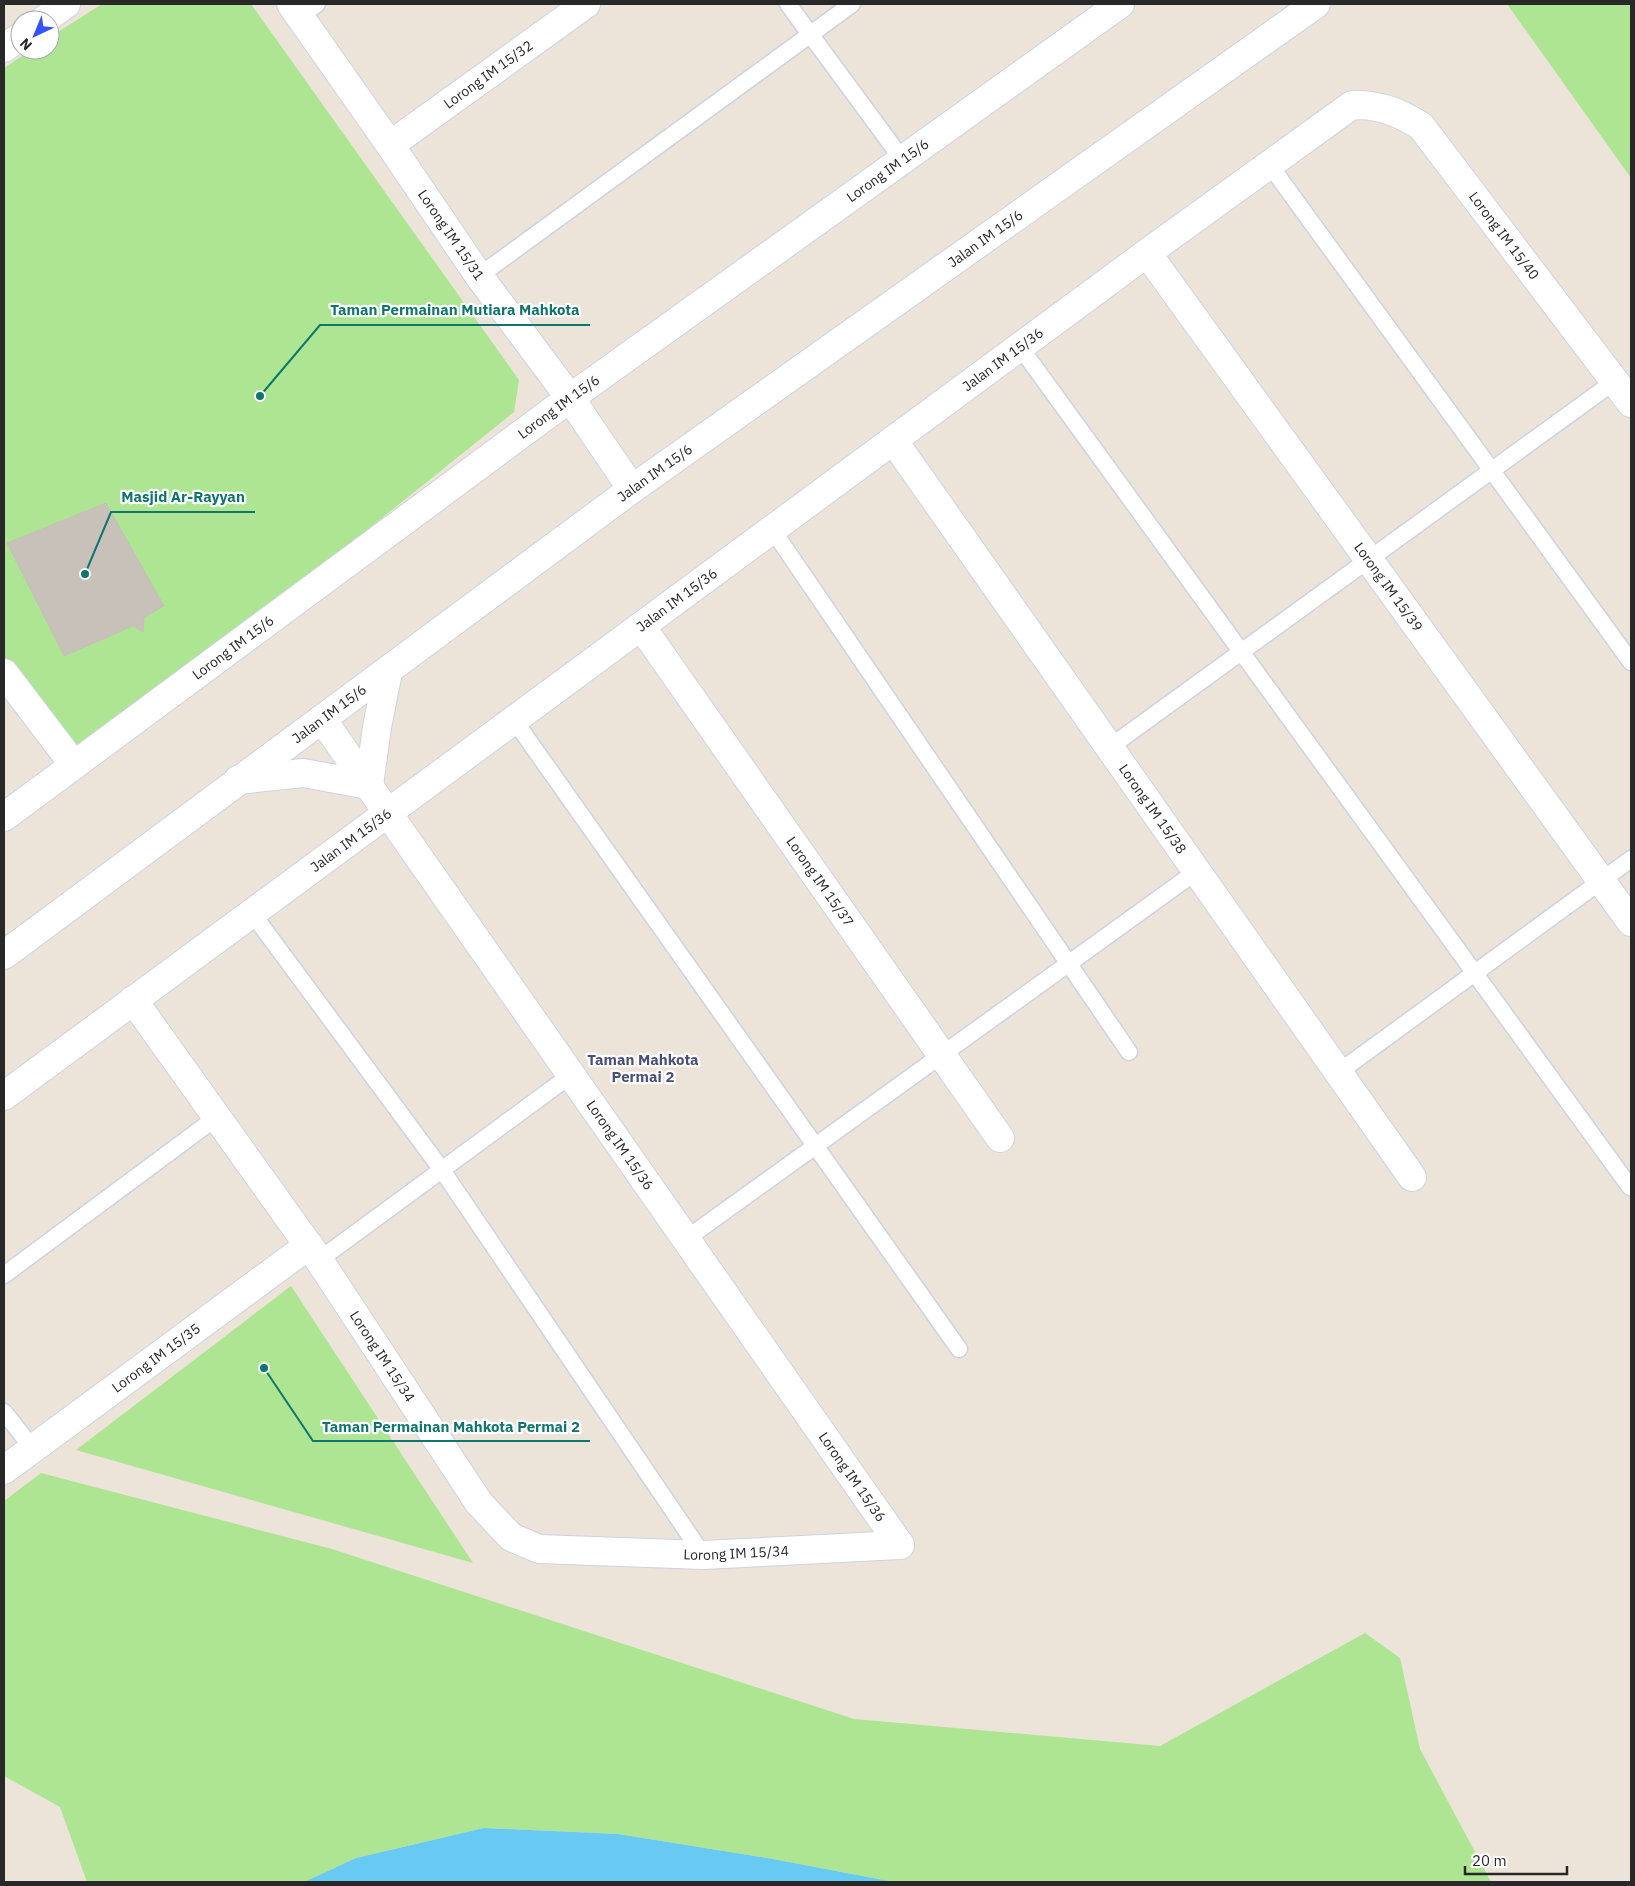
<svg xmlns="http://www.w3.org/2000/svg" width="1635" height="1886" font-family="'IBM Plex Sans',sans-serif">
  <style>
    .green { fill: #ade593 }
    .water { fill: #68caf2 }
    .building { fill: #c7c1b9; stroke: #c7c0b3 }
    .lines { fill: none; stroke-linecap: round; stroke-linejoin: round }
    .lane-casing { stroke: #cfd2e2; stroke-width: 19 }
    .street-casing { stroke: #cfd2e2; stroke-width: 30 }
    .secondary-casing { stroke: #cfd2e2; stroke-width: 30 }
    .lane { stroke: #fff; stroke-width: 16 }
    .street { stroke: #fff; stroke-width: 28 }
    .secondary { stroke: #fff; stroke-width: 28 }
    .labels { text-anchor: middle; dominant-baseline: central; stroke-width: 4.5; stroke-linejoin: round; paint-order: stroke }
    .street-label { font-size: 14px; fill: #282828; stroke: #fff }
    .neighbourhood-label { font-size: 15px; font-weight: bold; fill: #484f7a; stroke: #fff }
    .leader { fill: none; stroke: #0f766e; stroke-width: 2 }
    .callout-dot { fill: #0f766e; stroke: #fff; stroke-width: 2 }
    .callout-label { font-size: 15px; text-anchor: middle; font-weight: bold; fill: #0f766e; stroke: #fff; stroke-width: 4.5; stroke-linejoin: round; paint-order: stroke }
  </style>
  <rect width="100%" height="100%" fill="#ece4d9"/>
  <g class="green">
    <polygon points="102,4 251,4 519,380 514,412 74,765 4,673 4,68 31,50 50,50 50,37"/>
    <polygon points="1507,4 1631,4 1631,178"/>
    <polygon points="291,1286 473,1563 76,1450"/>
    <polygon points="41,1473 332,1549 854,1719 1160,1746 1365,1633 1400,1658 1420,1749 1491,1882 894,1882 773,1859 618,1834 484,1828 356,1858 304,1882 87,1882 60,1807 4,1776 4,1501"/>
  </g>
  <polygon class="water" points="484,1828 618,1834 773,1859 894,1882 304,1882 356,1858"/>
  <polygon class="building" points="106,503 164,606 144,617 143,632 133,626 64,656 7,543"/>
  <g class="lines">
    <g class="lane-casing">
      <g id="lane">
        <polyline points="788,4 902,159"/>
        <polyline points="300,16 317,4"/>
        <polyline points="1269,164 1631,662"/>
        <polyline points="479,276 852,4"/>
        <polyline points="1020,347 1630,1187"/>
        <polyline points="772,529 1129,1052"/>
        <polyline points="514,720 959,1349"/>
        <polyline points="1110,747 1615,381"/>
        <polyline points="252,913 442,1170 703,1555"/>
        <polyline points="1339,1072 1631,859"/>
        <polyline points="686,1239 1197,871"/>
        <polyline points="319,1260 571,1075"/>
        <polyline points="4,1275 217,1117"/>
        <polyline points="4,1412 33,1449"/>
      </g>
    </g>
    <g class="street-casing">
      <g id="street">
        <path id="s1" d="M291 4 390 145 479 276 570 398 632 489"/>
        <polyline points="44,20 66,4"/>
        <polyline points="4,48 20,37"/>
        <path id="s2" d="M390 145 586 4"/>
        <path id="s3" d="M1147 253 1631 922"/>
        <path id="s4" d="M893 440 1412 1177"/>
        <path id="s5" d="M641 626 1000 1138"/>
        <polyline points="4,673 74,765"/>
        <path id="s6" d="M322 719 900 1545"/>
        <polyline points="238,780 303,773 369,785 377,727 388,672"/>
        <path id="s7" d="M4 817 570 398 1120 4"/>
        <path id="s8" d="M133 1000 319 1260 479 1503 511 1537 539 1549 703 1555 900 1545"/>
        <path id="s9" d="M4 1096 1147 253 1352 105C1379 104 1398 112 1421 126L1631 403"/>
        <path id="s10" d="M4 1470 309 1245"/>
      </g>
    </g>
    <g class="secondary-casing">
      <g id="secondary">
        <path id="s11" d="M4 955 632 489 1316 4"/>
      </g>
    </g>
    <use href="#lane" class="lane"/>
    <use href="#street" class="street"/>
    <use href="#secondary" class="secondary"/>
  </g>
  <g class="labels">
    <g class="street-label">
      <text stroke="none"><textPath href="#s2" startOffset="121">Lorong IM 15/32</textPath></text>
      <text stroke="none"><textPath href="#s7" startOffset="1095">Lorong IM 15/6</textPath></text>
      <text stroke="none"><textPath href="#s1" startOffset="281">Lorong IM 15/31</textPath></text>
      <text stroke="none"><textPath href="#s9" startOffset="1884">Lorong IM 15/40</textPath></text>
      <text stroke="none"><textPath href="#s11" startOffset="1215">Jalan IM 15/6</textPath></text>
      <text stroke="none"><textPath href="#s9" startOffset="1241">Jalan IM 15/36</textPath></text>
      <text stroke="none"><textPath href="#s7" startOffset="690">Lorong IM 15/6</textPath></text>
      <text stroke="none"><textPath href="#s11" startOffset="810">Jalan IM 15/6</textPath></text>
      <text stroke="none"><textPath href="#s3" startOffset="412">Lorong IM 15/39</textPath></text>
      <text stroke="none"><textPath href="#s9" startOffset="836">Jalan IM 15/36</textPath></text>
      <text stroke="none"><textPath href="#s7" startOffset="285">Lorong IM 15/6</textPath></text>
      <text stroke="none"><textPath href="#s11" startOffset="405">Jalan IM 15/6</textPath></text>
      <text stroke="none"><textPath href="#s4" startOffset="451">Lorong IM 15/38</textPath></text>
      <text stroke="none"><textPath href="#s9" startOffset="431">Jalan IM 15/36</textPath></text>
      <text stroke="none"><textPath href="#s5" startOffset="312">Lorong IM 15/37</textPath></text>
      <text stroke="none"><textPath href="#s6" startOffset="520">Lorong IM 15/36</textPath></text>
      <text stroke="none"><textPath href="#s8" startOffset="435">Lorong IM 15/34</textPath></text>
      <text stroke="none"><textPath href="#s10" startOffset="189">Lorong IM 15/35</textPath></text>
      <text stroke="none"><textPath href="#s6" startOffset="925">Lorong IM 15/36</textPath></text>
      <text stroke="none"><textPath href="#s8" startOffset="885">Lorong IM 15/34</textPath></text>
    </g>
    <g class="neighbourhood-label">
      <text x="643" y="1059">Taman Mahkota<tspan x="643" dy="17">Permai 2</tspan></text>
    </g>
  </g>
  <path class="leader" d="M260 396L320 325H590M85 574L111 512H255M264 1368L313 1441H590"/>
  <g class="callout-dot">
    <circle cx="260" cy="396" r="5"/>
    <circle cx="85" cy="574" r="5"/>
    <circle cx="264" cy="1368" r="5"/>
  </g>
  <g class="callout-label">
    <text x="455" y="315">Taman Permainan Mutiara Mahkota</text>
    <text x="183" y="502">Masjid Ar-Rayyan</text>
    <text x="451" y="1432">Taman Permainan Mahkota Permai 2</text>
  </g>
  <rect width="1635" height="1886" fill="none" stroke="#282828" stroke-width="10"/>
  <g transform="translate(35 35) rotate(224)"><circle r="24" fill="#ffffff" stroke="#a9a9a9"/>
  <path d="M0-4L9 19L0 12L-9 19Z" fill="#3353ff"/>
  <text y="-8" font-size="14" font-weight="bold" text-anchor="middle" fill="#282828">N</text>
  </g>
  <path d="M1465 1866v8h102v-8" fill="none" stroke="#282828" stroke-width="2.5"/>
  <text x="1472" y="1866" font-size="15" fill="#282828" stroke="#ffffff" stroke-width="4" paint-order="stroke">20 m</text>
</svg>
